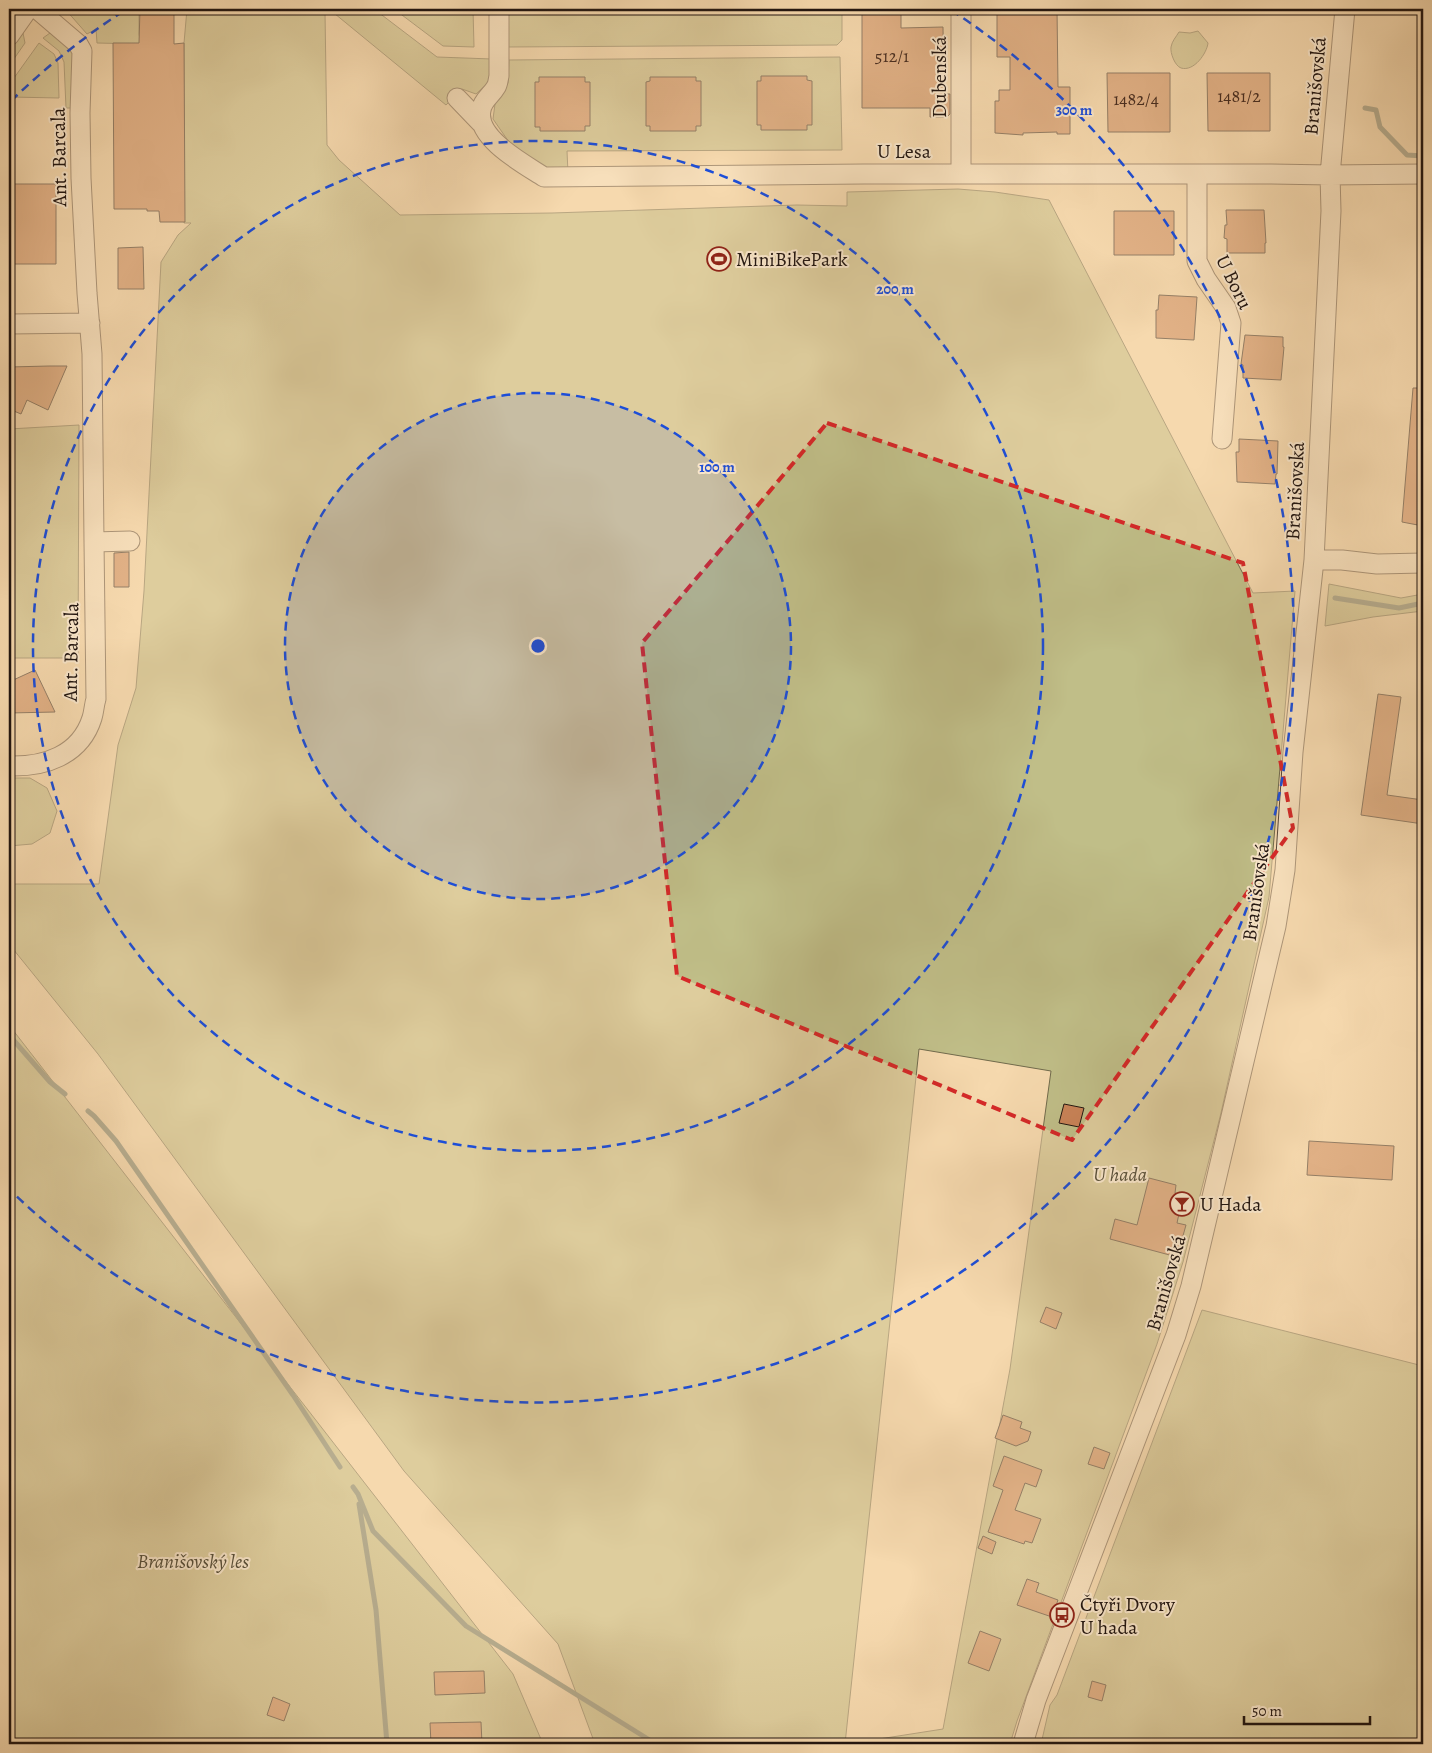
<svg xmlns="http://www.w3.org/2000/svg" width="1432" height="1753" font-family="Alegreya,serif">
<style>
.green{fill:#c0be88;stroke:#706a4c}
.water{fill:#9ebba4;stroke:#6c7969}
.lines{fill:none;stroke-linecap:round;stroke-linejoin:round}
.stream{stroke:#6c7969;stroke-width:5}
.building{fill:#ca8358;stroke:#211510}
.minor-casing{stroke:#564638;stroke-width:21}
.minor{stroke:#f9e6ca;stroke-width:19}
.marked{fill:none;stroke:#d62828;stroke-width:4;stroke-dasharray:10 6;stroke-linejoin:round}
.ring{fill:none;stroke:#1d4ed8;stroke-width:2.5;stroke-dasharray:9 6}
.labels{text-anchor:middle;dominant-baseline:central;stroke-width:4;stroke-linejoin:round;paint-order:stroke}
.number-label{font-size:18px;fill:#4b3022}
.street-label{font-size:20px;fill:#211510;stroke:#f9e6ca}
.poi-label{font-size:20px;fill:#211510;stroke:#f9e6ca;text-anchor:start}
.park-label{font-size:20px;font-style:italic;fill:#59503a;stroke:#f9e6ca}
.centre{fill:#1d4ed8;stroke:#f9e6ca;stroke-width:2.5}
.ring-label{font-size:15px;text-anchor:middle;font-weight:bold;fill:#1d4ed8;stroke:#f9e6ca;stroke-width:4;stroke-linejoin:round;paint-order:stroke}
</style>
<rect width="100%" height="100%" fill="#f6d9ae"/>
<filter id="stains"><feTurbulence type="fractalNoise" baseFrequency=".004" numOctaves="4"/><feColorMatrix values="0 0 0 0 .2 0 0 0 0 .09 0 0 0 0 .02 0 0 0 .5 -.17"/></filter>
<radialGradient id="worn" r=".72"><stop offset=".6" stop-color="#630" stop-opacity="0"/><stop offset="1" stop-color="#630" stop-opacity=".3"/></radialGradient>
<path class="green" d="M 65,9 L 139,9 L 139,34 L 141,44 L 97,43 L 96,29 L 87,34 Z
M 187,9 L 374,9 L 437,57 L 492,59 L 490,81 L 476,94 L 462,89 L 446,105 L 329,9 L 325,12 L 327,145 L 339,160 L 400,215 L 552,213 L 797,205 L 847,206 L 847,192 L 958,189 L 995,192 L 1049,200 L 1253,593 L 1295,591 L 1269,897 L 1221,1113 L 1183,1262 L 1157,1344 L 1017,1721 L 1010,1744 L 847,1744 L 943,1729 L 1010,1369 L 1051,1071 L 919,1049 L 845,1744 L 595,1744 L 558,1644 L 404,1471 L 98,1054 L 9,944 L 9,884 L 99,884 L 118,745 L 136,688 L 144,591 L 161,262 L 178,235 L 191,223 L 184,223 L 184,43 Z
M 394,9 L 473,9 L 474,47 L 443,46 Z
M 506,9 L 842,9 L 842,40 L 837,45 L 507,47 Z
M 1198,31 L 1208,43 C 1207,53 1194,72 1181,68 C 1175,66 1170,53 1171,47 C 1172,41 1176,37 1179,32 L 1190,33 Z
M 23,33 L 25,43 L 9,66 C 9,52 9,41 23,33 Z
M 50,33 L 67,43 L 73,50 L 75,108 L 66,108 L 64,62 L 59,51 L 43,38 Z
M 39,43 L 54,54 L 58,63 L 59,98 L 10,97 L 9,99 L 9,85 Z
M 840,57 L 842,150 L 567,151 L 568,173 L 536,167 L 518,155 L 493,119 L 495,104 L 508,83 L 509,60 Z
M 79,425 L 78,658 L 9,658 L 9,429 Z
M 1329,584 L 1401,598 L 1423,594 L 1423,611 L 1373,617 L 1325,626 Z
M 9,778 L 30,778 L 47,788 L 57,811 L 50,833 L 32,844 L 9,846 Z
M 9,1025 L 513,1674 L 543,1744 L 9,1744 Z
M 1202,1310 L 1423,1366 L 1423,1744 L 1041,1744 L 1050,1705 L 1057,1695 Z"/>
<path class="water" d="M 1421,102 L 1423,102 L 1423,136 L 1418,137 Z"/>
<g class="lines">
<path class="stream" d="M 1365,108 L 1376,110 L 1380,127 L 1407,155 L 1423,156
M 1335,598 L 1399,608 L 1423,603
M 9,1035 L 50,1082 L 65,1094
M 88,1111 L 94,1116 L 116,1141 L 293,1395 L 340,1467
M 353,1487 L 358,1494 L 373,1531 L 466,1626 L 656,1744
M 359,1504 L 376,1610 L 387,1744"/>
</g>
<path class="building" d="M 140,9 L 174,9 L 174,44 L 184,43 L 185,222 L 160,222 L 159,211 L 147,211 L 147,209 L 114,209 L 113,43 L 139,43 Z
M 862,9 L 901,9 L 901,28 L 943,27 L 944,94 L 950,94 L 950,114 L 947,117 L 930,117 L 930,108 L 862,108 Z
M 997,9 L 1057,9 L 1058,87 L 1070,87 L 1070,134 L 1057,134 L 1057,132 L 1023,133 L 1023,135 L 995,133 L 995,101 L 999,101 L 999,90 L 1010,90 L 1010,57 L 997,57 Z
M 1107,73 L 1170,73 L 1170,132 L 1108,132 Z
M 1207,73 L 1270,73 L 1270,131 L 1208,131 Z
M 761,76 L 807,76 L 807,80 L 812,81 L 812,125 L 807,125 L 807,130 L 761,130 L 761,125 L 757,125 L 757,81 L 761,81 Z
M 539,77 L 585,77 L 585,82 L 590,82 L 590,126 L 585,126 L 585,131 L 540,131 L 540,127 L 535,127 L 535,82 L 539,82 Z
M 650,77 L 696,77 L 696,81 L 701,81 L 701,126 L 696,126 L 696,131 L 650,131 L 650,126 L 646,126 L 646,82 L 650,81 Z
M 9,184 L 56,184 L 56,264 L 9,264 Z
M 1226,210 L 1264,210 L 1266,243 L 1265,243 L 1265,253 L 1227,253 L 1227,239 L 1224,238 L 1225,225 L 1227,225 Z
M 1114,211 L 1174,211 L 1174,255 L 1114,255 Z
M 143,247 L 144,289 L 118,289 L 118,248 Z
M 1159,295 L 1197,297 L 1194,340 L 1156,338 L 1156,310 L 1158,310 Z
M 1245,335 L 1283,337 L 1283,347 L 1284,347 L 1281,380 L 1243,378 L 1243,365 L 1241,364 Z
M 49,366 L 67,366 L 48,410 L 27,400 L 21,414 L 9,409 L 9,367 Z
M 1413,388 L 1423,388 L 1423,526 L 1402,522 Z
M 1239,439 L 1278,441 L 1277,474 L 1276,474 L 1275,484 L 1237,482 L 1236,452 L 1239,452 Z
M 129,552 L 129,587 L 114,587 L 114,553 Z
M 35,670 L 55,712 L 9,713 L 9,682 Z
M 1378,694 L 1401,697 L 1387,795 L 1423,800 L 1423,824 L 1361,815 Z
M 1064,1104 L 1084,1108 L 1079,1127 L 1059,1123 Z
M 1309,1141 L 1394,1146 L 1392,1180 L 1307,1175 Z
M 1149,1178 L 1176,1185 L 1175,1193 L 1183,1195 L 1177,1223 L 1186,1225 L 1177,1257 L 1110,1239 L 1115,1219 L 1137,1225 Z
M 1046,1307 L 1062,1313 L 1056,1329 L 1040,1322 Z
M 1003,1415 L 1022,1422 L 1020,1428 L 1031,1432 L 1028,1441 L 1016,1446 L 995,1438 Z
M 1094,1447 L 1110,1453 L 1104,1469 L 1088,1464 Z
M 1004,1456 L 1042,1470 L 1036,1487 L 1025,1483 L 1015,1510 L 1041,1519 L 1032,1543 L 1025,1541 L 1024,1544 L 988,1532 L 1003,1490 L 993,1486 Z
M 983,1536 L 996,1542 L 992,1554 L 978,1548 Z
M 1027,1579 L 1039,1583 L 1036,1592 L 1058,1600 L 1052,1617 L 1017,1605 Z
M 980,1631 L 1001,1639 L 989,1671 L 968,1663 Z
M 484,1671 L 485,1693 L 435,1695 L 434,1672 Z
M 1092,1681 L 1106,1685 L 1102,1701 L 1088,1697 Z
M 273,1697 L 290,1704 L 284,1721 L 267,1715 Z
M 481,1722 L 482,1744 L 431,1744 L 430,1723 Z"/>
<g class="lines">
<g class="minor-casing">
<path id="minor" d="M 37,9 L 78,44 L 82,51 L 80,113 L 81,178 L 87,293 L 92,354 L 94,542 L 130,541
M 499,9 L 499,76 C 498,80 498,84 496,87 C 491,96 483,99 481,110 C 475,138 524,164 544,177 L 864,174 L 1271,174 L 1330,175 L 1423,174
M 9,36 L 28,9
M 457,98 L 481,123
M 961,174 L 961,9
M 1197,174 L 1197,261 L 1206,279 L 1226,308 L 1231,323 L 1222,439
M 9,324 L 90,323
M 1314,560 L 1342,560 L 1377,564 L 1423,563
M 9,766 C 44,767 80,756 92,718 C 94,712 94,705 96,699 L 94,542
M 1023,1744 L 1036,1700 L 1176,1335 L 1191,1286 L 1276,926 L 1285,870 L 1293,752 L 1314,560 L 1331,211 L 1330,175 L 1345,9"/>
</g>
<use href="#minor" class="minor"/>
</g>
<path d="M0 0H1432V1753H0ZM 827,423 L 1243,563 L 1293,828 L 1072,1140 L 677,976 L 642,643 Z" fill="#f6d9ae" fill-opacity=".55" fill-rule="evenodd"/>
<path class="marked" d="M 827,423 L 1243,563 L 1293,828 L 1072,1140 L 677,976 L 642,643 Z"/>
<circle cx="538" cy="646" r="253" fill="#1d4ed8" fill-opacity=".12"/>
<g class="ring">
<circle cx="538" cy="646" r="253"/>
<circle cx="538" cy="646" r="505"/>
<path d="M11 101A758 758 0 0 1 125 10M951 10A758 758 0 1 1 11 1191"/>
</g>
<defs>
<g id="stadium-ring" transform="scale(1.25)"><circle r="9.5" fill="#f9e6ca" stroke="#8f2418" stroke-width="1.5"/><path d="M0-5a6.5 5 0 1 0 0 10a6.5 5 0 1 0 0-10ZM-3.5-1.8h7v3.6h-7Z" fill="#8f2418"/></g>
<g id="bar-ring" transform="scale(1.25)"><circle r="9.5" fill="#f9e6ca" stroke="#8f2418" stroke-width="1.5"/><path d="M-6-5H6L.8 .8V4.5H3.5V6h-7V4.5H-.8V.8Z" fill="#8f2418"/></g>
<g id="bus-ring" transform="scale(1.25)"><circle r="9.5" fill="#f9e6ca" stroke="#8f2418" stroke-width="1.5"/><path d="M-5-6H5V4H4V6H2V4H-2V6H-4V4H-5ZM-3.5-4V0h7V-4ZM-3.5 1.2v1.5H-2V1.2ZM2 1.2v1.5H3.5V1.2Z" fill="#8f2418"/></g>
</defs>
<g fill-rule="evenodd">
<use href="#stadium-ring" x="719" y="259"/>
<use href="#bar-ring" x="1182" y="1204"/>
<use href="#bus-ring" x="1062" y="1615"/>
</g>
<g class="labels">
<g class="number-label">
<text x="892" y="56">512/1</text>
<text x="1239" y="96">1481/2</text>
<text x="1136" y="99">1482/4</text>
</g>
<g class="street-label">
<text transform="translate(939 77) rotate(-90)">Dubenská</text>
<text transform="translate(1315 86) rotate(-85)">Branišovská</text>
<text x="904" y="151">U Lesa</text>
<text transform="translate(59 157) rotate(-91)">Ant. Barcala</text>
<text transform="translate(1234 282) rotate(64)">U Boru</text>
<text transform="translate(1295 491) rotate(-87)">Branišovská</text>
<text transform="translate(71 652) rotate(-89)">Ant. Barcala</text>
<text transform="translate(1256 892) rotate(-82)">Branišovská</text>
<text transform="translate(1166 1283) rotate(-74)">Branišovská</text>
</g>
<g class="poi-label">
<text x="736" y="259">MiniBikePark</text>
<text x="1200" y="1204">U Hada</text>
<text x="1080" y="1604">Čtyři Dvory<tspan x="1080" dy="23">U hada</tspan></text>
</g>
<g class="park-label">
<text x="1120" y="1174">U hada</text>
<text x="193" y="1561">Branišovský les</text>
</g>
</g>
<circle cx="538" cy="646" r="8" class="centre"/>
<g class="ring-label">
<text x="1074" y="115">300 m</text>
<text x="895" y="294">200 m</text>
<text x="717" y="472">100 m</text>
</g>
<rect width="1432" height="1753" fill="none" stroke="#f6d9ae" stroke-width="30"/>
<rect x="10" y="10" width="1412" height="1733" fill="none" stroke="#211510" stroke-width="2.5"/>
<rect x="15" y="15" width="1402" height="1723" fill="none" stroke="#211510"/>
<path d="M1244 1716v8h126v-8" fill="none" stroke="#211510" stroke-width="2.5"/>
<text x="1252" y="1716" font-size="15" fill="#211510" stroke="#f9e6ca" stroke-width="4" paint-order="stroke">50 m</text>
<rect width="100%" height="100%" filter="url(#stains)"/>
<rect width="100%" height="100%" fill="url(#worn)"/>
</svg>
